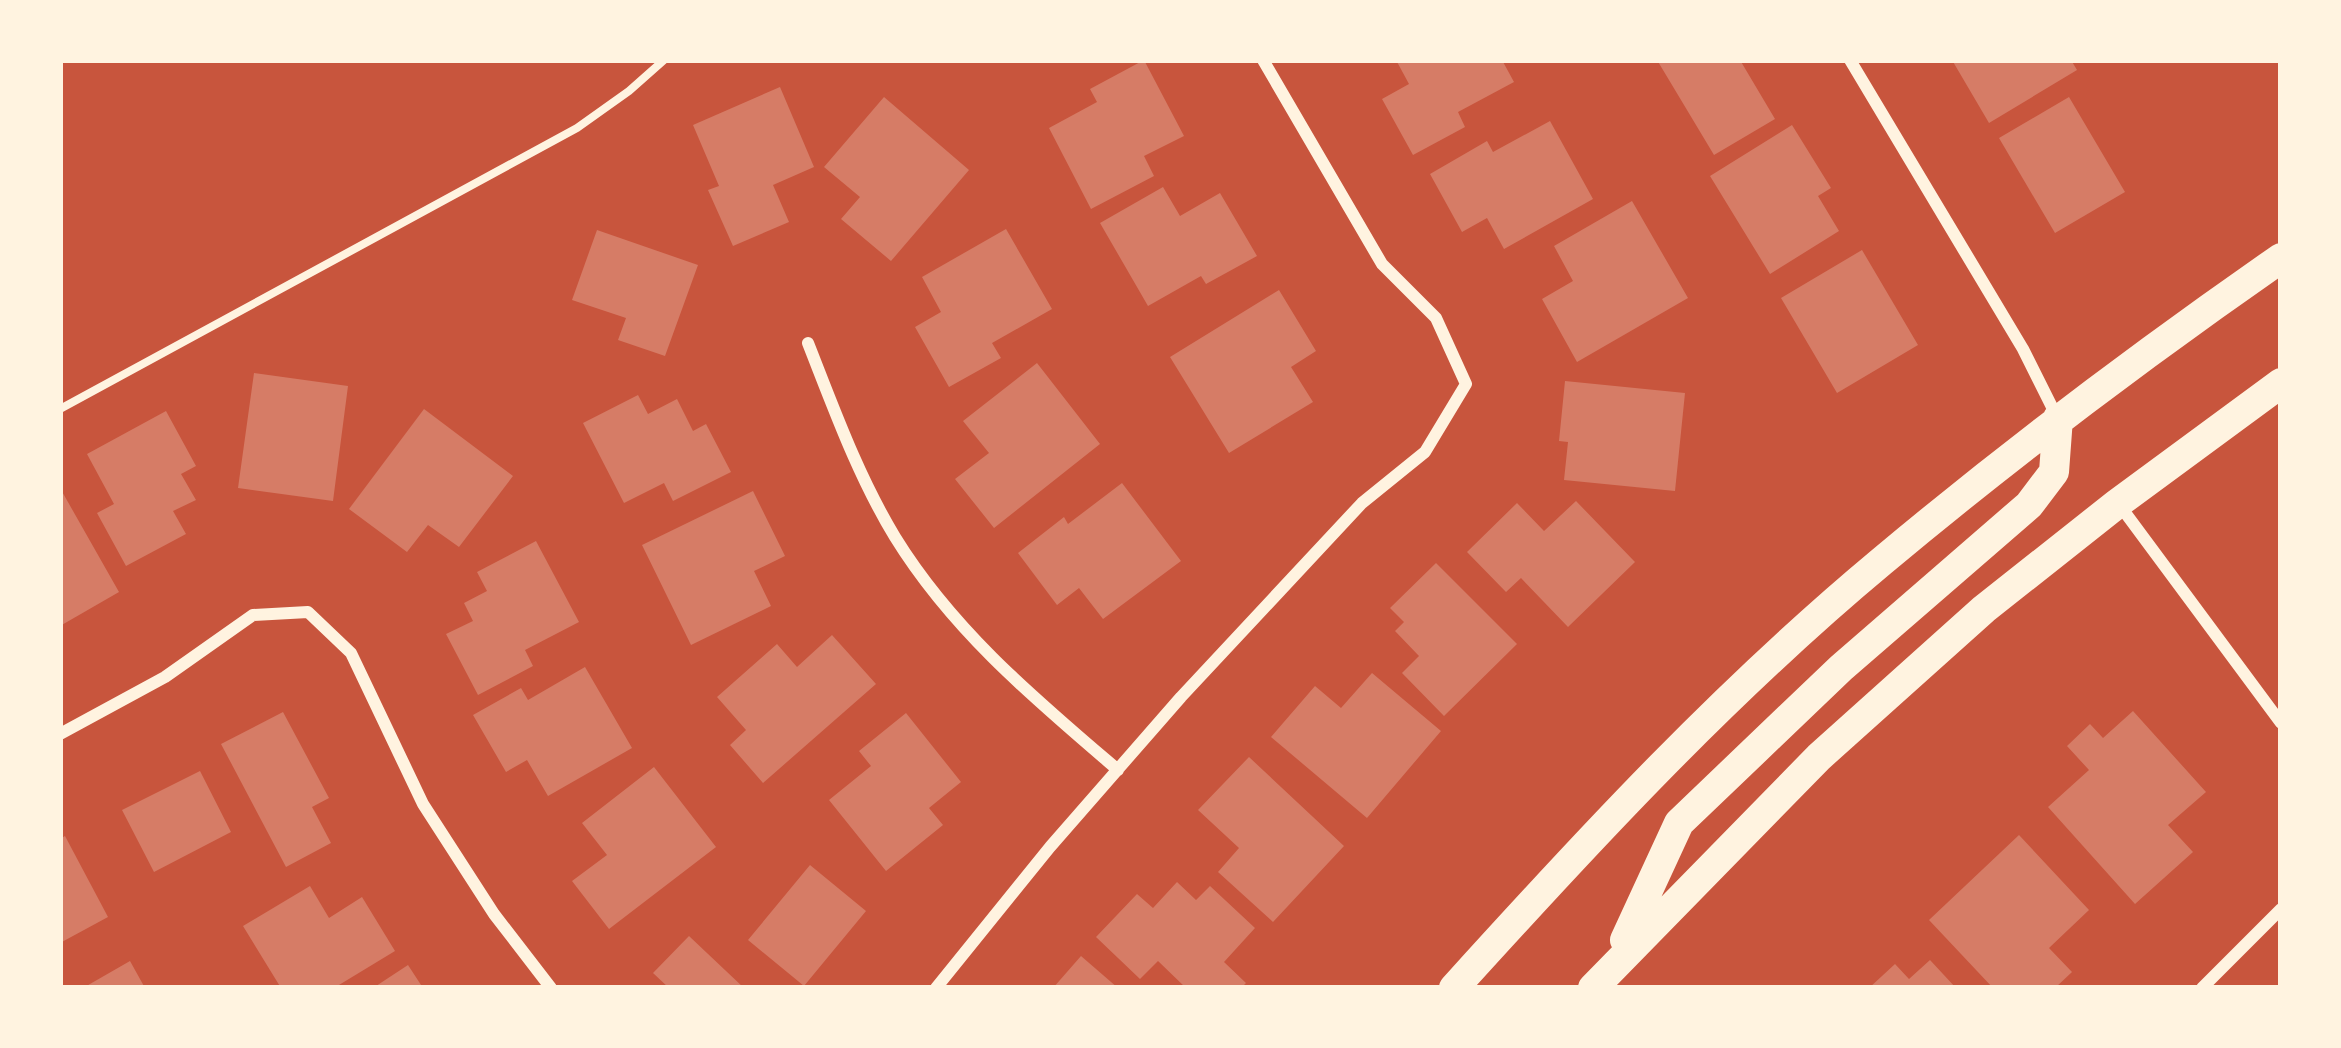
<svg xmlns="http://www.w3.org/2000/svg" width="2341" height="1048" font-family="'Nunito Sans',sans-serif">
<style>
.building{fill:#d67c66}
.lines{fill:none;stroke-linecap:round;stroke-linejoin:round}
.path{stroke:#fff3e0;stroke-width:8}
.minor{stroke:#fff3e0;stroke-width:12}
.primary{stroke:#fff3e0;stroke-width:30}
</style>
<rect width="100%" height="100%" fill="#c8553d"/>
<path class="building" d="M 1144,60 L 1184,136 L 1144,156 L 1154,176 L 1091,209 L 1049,128 L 1097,102 L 1090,89 Z
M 1396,60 L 1502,60 L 1514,82 L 1458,112 L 1465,127 L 1413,155 L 1382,99 L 1409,84 Z
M 1657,60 L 1740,60 L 1775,119 L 1714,155 Z
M 1952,60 L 2071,60 L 2077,70 L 1989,123 Z
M 780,87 L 814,167 L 773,185 L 789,222 L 733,246 L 708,190 L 719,186 L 693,125 Z
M 884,97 L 969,170 L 891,261 L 841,219 L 860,197 L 824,167 Z
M 2069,97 L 2125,192 L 2055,233 L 1999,138 Z
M 1550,121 L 1593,199 L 1504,249 L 1487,218 L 1462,232 L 1430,174 L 1487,141 L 1493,152 Z
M 1792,125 L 1831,188 L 1818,196 L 1839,231 L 1770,274 L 1710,176 Z
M 1163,187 L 1180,216 L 1220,193 L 1257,256 L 1206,284 L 1201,276 L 1148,306 L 1100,223 Z
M 1632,201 L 1688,298 L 1577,362 L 1542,299 L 1573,281 L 1554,246 Z
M 1006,229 L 1052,309 L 992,343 L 1001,358 L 949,387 L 915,327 L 941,312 L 922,277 Z
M 597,230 L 698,265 L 665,356 L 618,340 L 626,318 L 572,300 Z
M 1862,250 L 1918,345 L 1837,393 L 1781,298 Z
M 1279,290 L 1316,351 L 1291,367 L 1313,402 L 1229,453 L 1170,357 Z
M 1037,363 L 1100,444 L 994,528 L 955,479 L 989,453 L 963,421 Z
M 254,373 L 348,386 L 333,501 L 238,488 Z
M 1565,381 L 1685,393 L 1675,491 L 1564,480 L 1568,442 L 1559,441 Z
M 638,395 L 648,414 L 677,399 L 693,431 L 706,424 L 731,472 L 673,501 L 664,483 L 624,503 L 583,423 Z
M 424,409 L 513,476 L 459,547 L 428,525 L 407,552 L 349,509 Z
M 166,411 L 196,466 L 181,474 L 196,500 L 173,511 L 186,534 L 126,566 L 97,513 L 114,504 L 87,454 Z
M 1122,483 L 1181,561 L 1103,619 L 1079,588 L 1057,605 L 1018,553 L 1064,517 L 1068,524 Z
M 60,488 L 119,592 L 60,626 Z
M 753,491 L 785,556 L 754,571 L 771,606 L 691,645 L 642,545 Z
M 1576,501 L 1635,562 L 1568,627 L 1521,578 L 1506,592 L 1467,552 L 1517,503 L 1544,531 Z
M 536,541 L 579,622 L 525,650 L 533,666 L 478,695 L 446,634 L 473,621 L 464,603 L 487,591 L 477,572 Z
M 1436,563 L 1517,644 L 1444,716 L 1402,673 L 1419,656 L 1395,631 L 1404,622 L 1390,608 Z
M 832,635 L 876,684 L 763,783 L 730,745 L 746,730 L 717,697 L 777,644 L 797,667 Z
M 585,667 L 632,748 L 548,796 L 527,760 L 506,772 L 473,715 L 521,688 L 528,700 Z
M 1372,673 L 1441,731 L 1367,818 L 1271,737 L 1315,686 L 1341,708 Z
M 2133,711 L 2206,792 L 2168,825 L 2193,852 L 2135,904 L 2048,807 L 2089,770 L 2067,746 L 2090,724 L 2103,738 Z
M 283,712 L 329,798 L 312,807 L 331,843 L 286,867 L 221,744 Z
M 906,713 L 961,782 L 929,808 L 943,825 L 886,871 L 829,800 L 871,766 L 859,751 Z
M 1249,757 L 1344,846 L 1273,922 L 1218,872 L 1239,848 L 1198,810 Z
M 654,767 L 716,847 L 609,929 L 572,881 L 607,855 L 582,823 Z
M 200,771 L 231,832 L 154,872 L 122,810 Z
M 2019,835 L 2089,910 L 2049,948 L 2072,972 L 2055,988 L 1993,988 L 1929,920 Z
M 65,836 L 108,917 L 60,943 L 60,839 Z
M 810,865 L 866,911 L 804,986 L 748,940 Z
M 1177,882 L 1196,900 L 1210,886 L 1255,928 L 1224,962 L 1246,983 L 1241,988 L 1186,988 L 1158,961 L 1140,979 L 1096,937 L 1137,894 L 1153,908 Z
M 310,886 L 329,918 L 362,897 L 395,951 L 334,988 L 281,988 L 243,926 Z
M 689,936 L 744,988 L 669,988 L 653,973 Z
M 1081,956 L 1118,988 L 1053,988 Z
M 1930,960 L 1956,988 L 1869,988 L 1895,964 L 1909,979 Z
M 130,961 L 145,988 L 83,988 Z
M 408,965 L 423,988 L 373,988 Z"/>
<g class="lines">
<path class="path" d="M 60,409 L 577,128 L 629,91 L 664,60"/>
<path class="minor" d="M 1850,60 L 2023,349 L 2057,417
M 808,343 C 834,409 858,476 895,537 C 953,631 1035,699 1118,770
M 2118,503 L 2281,723
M 60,734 L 165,677 L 253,615 L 308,612 L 351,653 L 423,804 L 494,914 L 551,988
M 936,988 L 1050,847 L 1181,697 L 1362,503 L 1425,452 L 1466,384 L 1436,318 L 1382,264 L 1263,60
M 2202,988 L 2281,909"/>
<path class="primary" d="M 1625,940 L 1679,823 L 1841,668 L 2029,505 L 2054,472 L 2058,418
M 1454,988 C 1589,839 1726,691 1881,562 C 2010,454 2143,354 2281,258
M 1593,988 L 1819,757 L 1984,609 L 2118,503 L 2281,383"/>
</g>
<rect width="2341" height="1048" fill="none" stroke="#fff3e0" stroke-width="126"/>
</svg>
